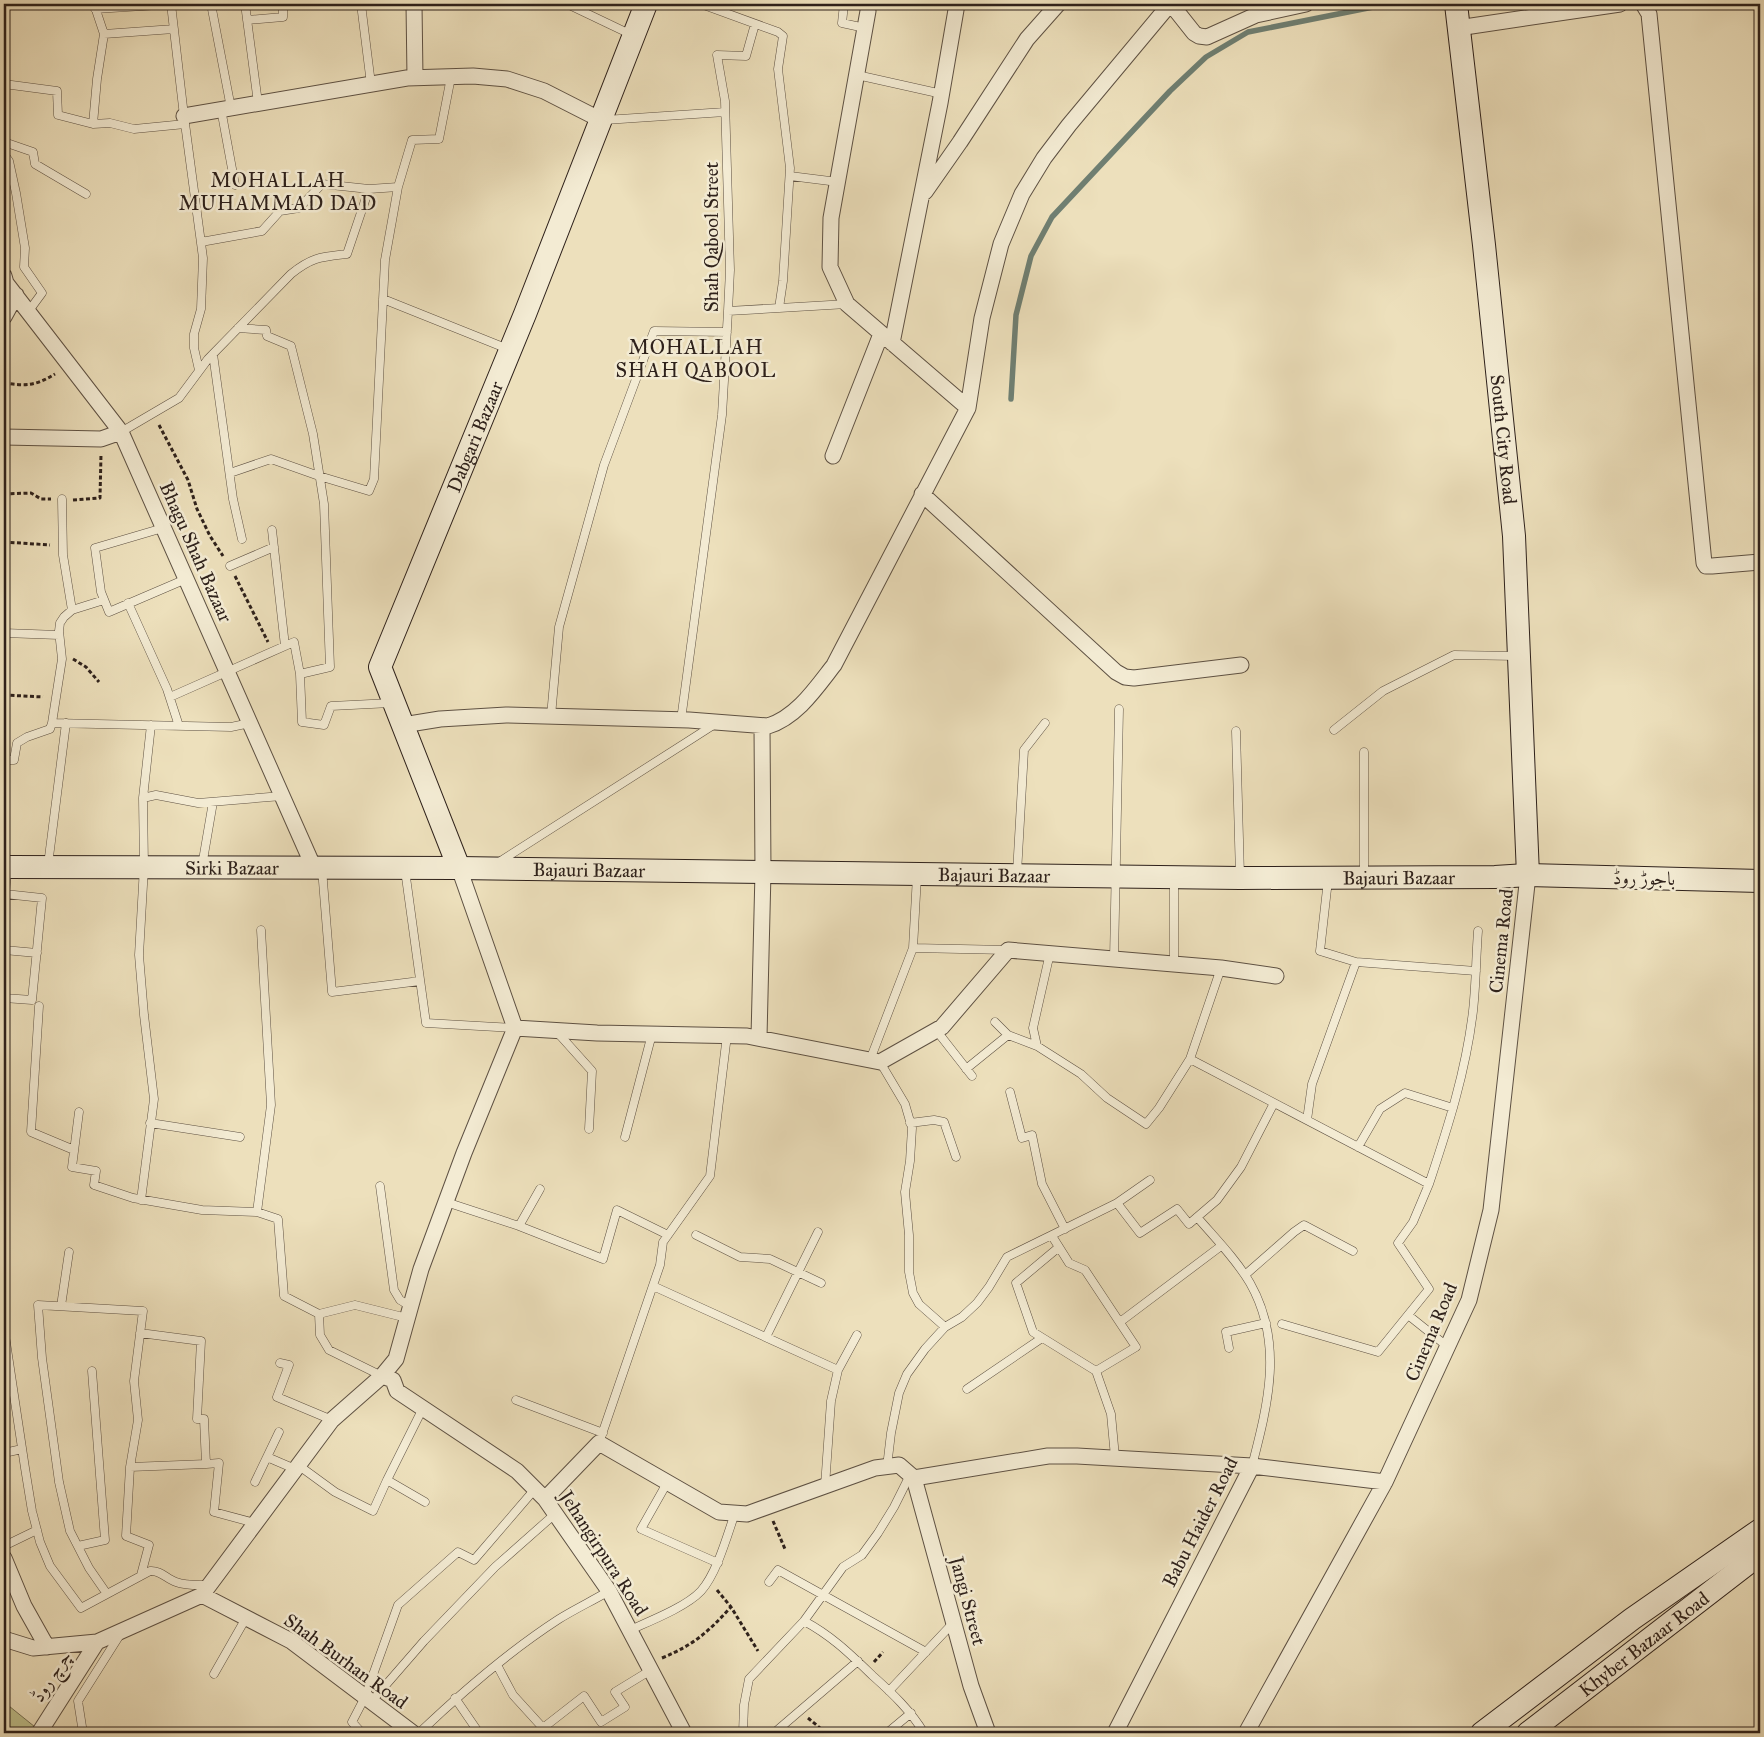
<svg xmlns="http://www.w3.org/2000/svg" width="1764" height="1737" font-family="'IM FELL Great Primer',Amiri,serif">
<style>
.green{fill:#bfc08c;stroke:#767054}
.lines{fill:none;stroke-linecap:round;stroke-linejoin:round}
.stream{stroke:#6f7f72;stroke-width:5.5}
.lane-casing{stroke:#5e5143;stroke-width:9}
.street-casing{stroke:#5e5143;stroke-width:17}
.secondary-casing{stroke:#2e211b;stroke-width:24}
.path{stroke:#2e211b;stroke-width:3;stroke-dasharray:4 2.5;stroke-linecap:butt}
.lane{stroke:#f3ebd3;stroke-width:8}
.street{stroke:#f3ebd3;stroke-width:15}
.secondary{stroke:#f3ebd3;stroke-width:22}
.labels{text-anchor:middle;dominant-baseline:central;stroke-width:5;stroke-linejoin:round;paint-order:stroke}
.street-label{font-size:19px;fill:#2e211b;stroke:#f3ebd3}
.neighbourhood-label{font-size:20px;letter-spacing:1px;fill:#2e211b;stroke:#f3ebd3}
</style>
<rect width="100%" height="100%" fill="#ede0bc"/>
<filter id="stains"><feTurbulence type="fractalNoise" baseFrequency=".004" numOctaves="4"/><feColorMatrix values="0 0 0 0 .2 0 0 0 0 .09 0 0 0 0 .02 0 0 0 .5 -.17"/></filter>
<radialGradient id="worn" r=".72"><stop offset=".6" stop-color="#630" stop-opacity="0"/><stop offset="1" stop-color="#630" stop-opacity=".3"/></radialGradient>
<path class="green" d="M 4,1702 L 40,1731 L 39,1733 L 4,1733 Z"/>
<g class="lines">
<path class="stream" d="M 1011,399 L 1016,315 L 1031,256 L 1052,217 L 1170,91 L 1206,57 L 1248,32 L 1388,4"/>
<g class="lane-casing">
<path id="lane" d="M 94,4 L 104,34 L 174,29
M 171,4 L 184,116 L 203,258 L 201,309 L 194,334 L 194,348 L 199,370
M 211,4 L 231,108
M 245,4 L 258,103
M 361,4 L 371,84
M 567,4 L 632,35
M 701,4 L 778,32 L 783,36 L 778,69 L 790,168 L 783,281 L 779,308
M 844,4 L 842,23 L 865,28
M 95,9 L 175,4
M 247,20 L 283,17 L 283,4
M 857,75 L 942,94
M 4,84 L 57,91 L 58,115 L 93,124 L 110,123 L 134,129 L 185,124
M 221,109 L 235,185
M 605,120 L 725,112
M 93,124 L 97,79 L 104,34
M 4,142 L 33,152 L 35,164 L 86,194
M 4,154 L 9,161 L 16,193 L 25,248 L 24,267 L 42,293 L 28,312
M 790,176 L 838,182
M 201,242 L 262,231 L 280,211 L 299,208 L 322,184 L 369,189
M 383,299 L 508,349
M 728,311 L 847,304
M 238,328 L 266,330 L 267,336 L 291,346 L 313,434 L 324,504 L 330,667 L 300,674
M 213,354 L 233,499 L 242,539
M 121,432 L 179,398 L 208,359 L 291,274 C 312,257 321,257 347,254 L 369,189 L 398,187 L 412,140 L 439,139 L 451,77
M 230,473 L 271,459 L 319,476 L 369,491 L 374,479 L 385,260 L 398,187
M 163,528 L 95,548 L 101,592 L 109,612 L 186,579
M 272,530 L 285,646
M 230,566 L 274,547
M 128,603 L 167,689 L 179,726
M 72,610 L 104,600
M 4,633 L 59,635
M 170,697 L 294,642 L 300,674 L 302,722 L 324,725 L 331,706 L 391,703
M 551,716 L 559,627 L 604,465 L 654,331 L 727,332
M 681,720 L 722,415 L 728,311 L 730,270 L 725,101 L 717,55 L 746,56 L 755,24
M 52,723 L 231,727 L 250,723
M 1334,730 L 1383,691 L 1454,655 L 1517,656
M 1236,731 L 1240,876
M 4,760 L 14,760 L 17,743 L 27,737 L 50,729 L 52,723 L 62,659 L 59,631 L 60,623 L 64,617 L 72,610 L 63,555 L 62,499
M 143,798 L 156,795 L 198,803 L 282,796
M 499,862 L 715,724
M 48,865 L 66,723
M 202,866 L 213,802
M 322,869 L 332,992 L 420,981
M 405,870 L 426,1023 L 515,1028
M 1017,873 L 1024,750 L 1045,723
M 1364,875 L 1364,752
M 1328,880 L 1320,951 L 1356,962 L 1476,971
M 4,910 L 7,869
M 261,930 L 271,1105 L 257,1212 L 278,1219 L 284,1296 L 319,1314 L 320,1335 L 329,1350 L 382,1376
M 913,948 L 1008,950
M 4,950 L 37,953
M 1114,959 L 1119,709
M 1174,964 L 1174,879
M 4,998 L 32,1000 L 42,898 L 5,894
M 39,1006 L 31,1132 L 74,1150
M 995,1022 L 1008,1035 L 1037,1046 L 1081,1074 L 1107,1098 L 1146,1124 L 1159,1108 L 1190,1059 L 1221,968
M 936,1030 L 972,1076
M 557,1032 L 592,1071 L 589,1129
M 1037,1046 L 1033,1028 L 1050,953
M 1190,1059 L 1429,1184 L 1413,1222 L 1398,1243 L 1429,1289 L 1378,1352 L 1282,1324
M 870,1060 L 913,948 L 917,876
M 880,1062 L 905,1104 L 912,1128 L 910,1161 L 905,1192 L 909,1235 L 909,1272 L 913,1293 L 919,1304 L 945,1327
M 966,1069 L 1008,1035
M 1010,1092 L 1022,1138 L 1032,1135 L 1042,1184 L 1065,1229
M 79,1112 L 72,1167 L 96,1171 L 94,1185 L 133,1198 L 202,1210 L 257,1212
M 1307,1120 L 1312,1084 L 1356,962
M 150,1123 L 240,1137
M 910,1123 L 934,1120 L 944,1122 L 956,1157
M 625,1137 L 652,1034
M 1358,1147 L 1380,1109 L 1405,1093 L 1453,1108
M 1429,1184 C 1448,1127 1466,1071 1473,1011 C 1476,984 1476,957 1478,931
M 380,1186 L 394,1290 L 400,1300 L 410,1306
M 141,1200 L 154,1099 L 144,1015 L 139,955 L 144,867 L 143,798 L 151,725
M 446,1202 L 519,1226 L 603,1259 L 617,1210 L 668,1235
M 1117,1203 L 1150,1180
M 1197,1217 C 1215,1238 1236,1259 1250,1283 C 1284,1343 1268,1404 1252,1466
M 519,1226 L 540,1189
M 696,1235 L 740,1257 L 770,1259 L 821,1283
M 1052,1236 L 1069,1263 L 1085,1270 L 1136,1347 L 1096,1371 L 1111,1414 L 1115,1457
M 1059,1247 L 1016,1283 L 1033,1332 L 1096,1371
M 1245,1275 L 1294,1232 L 1304,1225 L 1353,1251
M 653,1286 L 838,1370
M 61,1306 L 69,1252
M 319,1314 L 355,1305 L 407,1318
M 1408,1315 L 1448,1347
M 1120,1322 L 1221,1246
M 4,1329 L 25,1468 L 32,1511 L 40,1542 L 50,1566 L 81,1608 L 150,1571 C 160,1570 167,1579 176,1582 C 186,1586 198,1585 209,1585
M 140,1333 L 201,1341 L 197,1419 L 204,1419 L 206,1464 L 219,1463 L 214,1512 L 255,1523
M 766,1337 L 818,1232
M 1229,1348 L 1226,1332 L 1266,1323
M 280,1363 L 289,1365 L 277,1397 L 332,1420
M 967,1389 L 1042,1338
M 516,1400 L 603,1433
M 423,1408 L 387,1480 L 425,1502
M 599,1443 L 660,1265 L 663,1242 L 710,1176 L 727,1035
M 4,1453 L 22,1449
M 267,1457 L 295,1469
M 298,1465 L 335,1492 L 373,1511 L 387,1480
M 130,1467 L 206,1464
M 887,1467 L 891,1433 L 899,1393 L 907,1374 L 925,1349 L 945,1327 L 962,1317 L 977,1303 L 989,1287 L 1007,1257 L 1117,1203 L 1140,1233 L 1177,1209 L 1189,1224 L 1217,1200 L 1241,1167 L 1274,1103
M 255,1482 L 279,1432
M 667,1483 L 641,1529 L 718,1563
M 825,1486 L 831,1401 L 838,1370 L 857,1335
M 4,1546 L 37,1530
M 78,1546 L 105,1540 L 92,1371
M 769,1582 L 778,1570 L 926,1652
M 107,1594 L 89,1568 L 70,1531 L 59,1482 L 42,1358 L 38,1305 L 143,1311 L 134,1381 L 138,1420 L 130,1467 L 126,1536 L 149,1545 L 141,1575
M 804,1621 C 832,1636 850,1654 873,1676 C 892,1693 911,1711 924,1733
M 630,1630 C 650,1621 686,1607 701,1591 C 717,1573 727,1536 735,1513
M 497,1665 L 513,1695 L 543,1728
M 214,1674 L 246,1618
M 889,1691 L 954,1622
M 455,1698 L 479,1733
M 371,1702 L 424,1641 L 495,1567 L 556,1513
M 83,1733 L 78,1701 L 121,1633
M 360,1733 L 361,1732 L 352,1722 L 365,1697 L 398,1605 L 458,1552 L 474,1560 L 535,1489
M 419,1733 C 462,1692 508,1652 559,1619 C 575,1609 592,1601 609,1591
M 541,1733 L 543,1728 L 584,1696 L 601,1722 L 625,1707 L 615,1692 L 651,1670
M 743,1733 L 744,1705 L 749,1679 L 804,1621 L 843,1567 L 862,1555 L 878,1533 L 894,1507 L 910,1475
M 774,1733 L 858,1661
M 887,1733 L 911,1713"/>
</g>
<g class="street-casing">
<path id="street" d="M 414,4 L 415,78
M 1171,4 L 1194,33 L 1199,36 L 1207,37 L 1256,15 L 1306,4
M 1643,4 L 1649,14 L 1704,563 L 1706,566 L 1712,566 L 1760,562
M 868,11 L 831,218 L 830,267 L 847,304 L 968,408
M 1458,28 L 1620,4
M 184,116 L 407,78 L 473,76 L 507,79 L 544,91 L 601,120
M 925,192 L 960,142 L 1027,39 L 1058,4
M 4,276 L 6,283 L 121,432 L 314,868
M 4,317 L 16,295
M 892,343 L 940,103 L 957,4
M 4,437 L 101,439 L 121,432
M 833,456 L 881,334
M 922,494 L 1116,672 L 1125,677 L 1134,678 L 1241,665
M 403,725 L 440,719 L 506,715 L 689,720 L 768,726 C 797,717 816,688 834,665 L 968,408 L 982,318 L 1001,244 L 1022,194 L 1044,158 L 1069,125 L 1170,4
M 515,1028 L 597,1033 L 747,1036 L 880,1062 L 942,1027 L 1008,950 L 1221,968 L 1276,976
M 759,1037 L 763,872 L 762,726
M 382,1376 L 393,1380 L 397,1391 L 517,1471 L 545,1499 L 609,1591 L 684,1733
M 914,1478 L 1048,1456 L 1077,1456 L 1252,1466 L 1385,1482
M 914,1478 L 971,1686 L 988,1733
M 545,1499 L 599,1443 L 719,1512 L 747,1514 L 875,1468 L 899,1465 L 914,1478
M 4,1558 L 24,1606 L 47,1647
M 202,1595 L 291,1641 L 413,1733
M 4,1639 L 33,1648 L 97,1642 L 202,1595 L 332,1420 L 382,1376 L 396,1359 L 421,1269 L 464,1153 L 515,1028 L 459,868
M 39,1733 L 97,1642
M 1115,1733 L 1252,1466
M 1246,1733 L 1385,1482 L 1469,1300 L 1491,1210 L 1528,875"/>
</g>
<g class="secondary-casing">
<g id="secondary">
<path id="s1" d="M 1456,4 L 1484,245 L 1514,536 L 1528,875"/>
<path id="s2" d="M 4,867 L 459,868 L 1240,878 L 1495,877 L 1528,875 L 1760,881"/>
<path id="s3" d="M 459,868 L 380,667 L 525,314 L 646,4"/>
<path d="M 1482,1733 L 1632,1619 L 1760,1530"/>
<path id="s4" d="M 1528,1733 L 1760,1554"/>
</g>
</g>
<path class="path" d="M 4,383 C 27,386 35,386 55,374
M 159,425 L 188,480 L 197,509 L 210,536 L 223,556
M 4,494 L 31,493 L 41,499 L 51,499
M 73,500 L 100,498 L 101,454
M 4,542 L 50,545
M 235,576 L 268,642
M 73,659 L 86,667 L 99,682
M 4,695 L 43,697
M 773,1521 L 785,1549
M 717,1590 L 731,1607 L 758,1651
M 662,1658 C 695,1644 707,1633 731,1607
M 874,1662 L 883,1652
M 808,1718 L 826,1733"/>
<use href="#lane" class="lane"/>
<use href="#street" class="street"/>
<use href="#secondary" class="secondary"/>
</g>
<g class="labels">
<g class="street-label">
<text transform="translate(711 237) rotate(-90)">Shah Qabool Street</text>
<text stroke="none"><textPath href="#s3" startOffset="465">Dabgari Bazaar</textPath></text>
<text stroke="none"><textPath href="#s1" startOffset="438">South City Road</textPath></text>
<text transform="translate(196 552) rotate(66)">Bhagu Shah Bazaar</text>
<text stroke="none"><textPath href="#s2" startOffset="228">Sirki Bazaar</textPath></text>
<text stroke="none"><textPath href="#s2" startOffset="585">Bajauri Bazaar</textPath></text>
<text stroke="none"><textPath href="#s2" startOffset="990">Bajauri Bazaar</textPath></text>
<text stroke="none"><textPath href="#s2" startOffset="1395">Bajauri Bazaar</textPath></text>
<text transform="translate(1644 878) rotate(1)">باجوڑ روڈ</text>
<text transform="translate(1501 941) rotate(-84)">Cinema Road</text>
<text transform="translate(1431 1332) rotate(-67)">Cinema Road</text>
<text transform="translate(1200 1522) rotate(-63)">Babu Haider Road</text>
<text transform="translate(604 1553) rotate(57)">Jehangirpura Road</text>
<text transform="translate(968 1601) rotate(75)">Jangi Street</text>
<text stroke="none"><textPath href="#s4" startOffset="146">Khyber Bazaar Road</textPath></text>
<text transform="translate(346 1661) rotate(36)">Shah Burhan Road</text>
<text transform="translate(51 1676) rotate(-57)">چرچ روڈ</text>
</g>
<g class="neighbourhood-label">
<text x="278" y="180">MOHALLAH<tspan x="278" dy="23">MUHAMMAD DAD</tspan></text>
<text x="696" y="347">MOHALLAH<tspan x="696" dy="23">SHAH QABOOL</tspan></text>
</g>
</g>
<rect width="1764" height="1737" fill="none" stroke="#ede0bc" stroke-width="20"/>
<rect x="5" y="5" width="1754" height="1727" fill="none" stroke="#2e211b" stroke-width="2.5"/>
<rect x="10" y="10" width="1744" height="1717" fill="none" stroke="#2e211b"/>
<rect width="100%" height="100%" filter="url(#stains)"/>
<rect width="100%" height="100%" fill="url(#worn)"/>
</svg>
